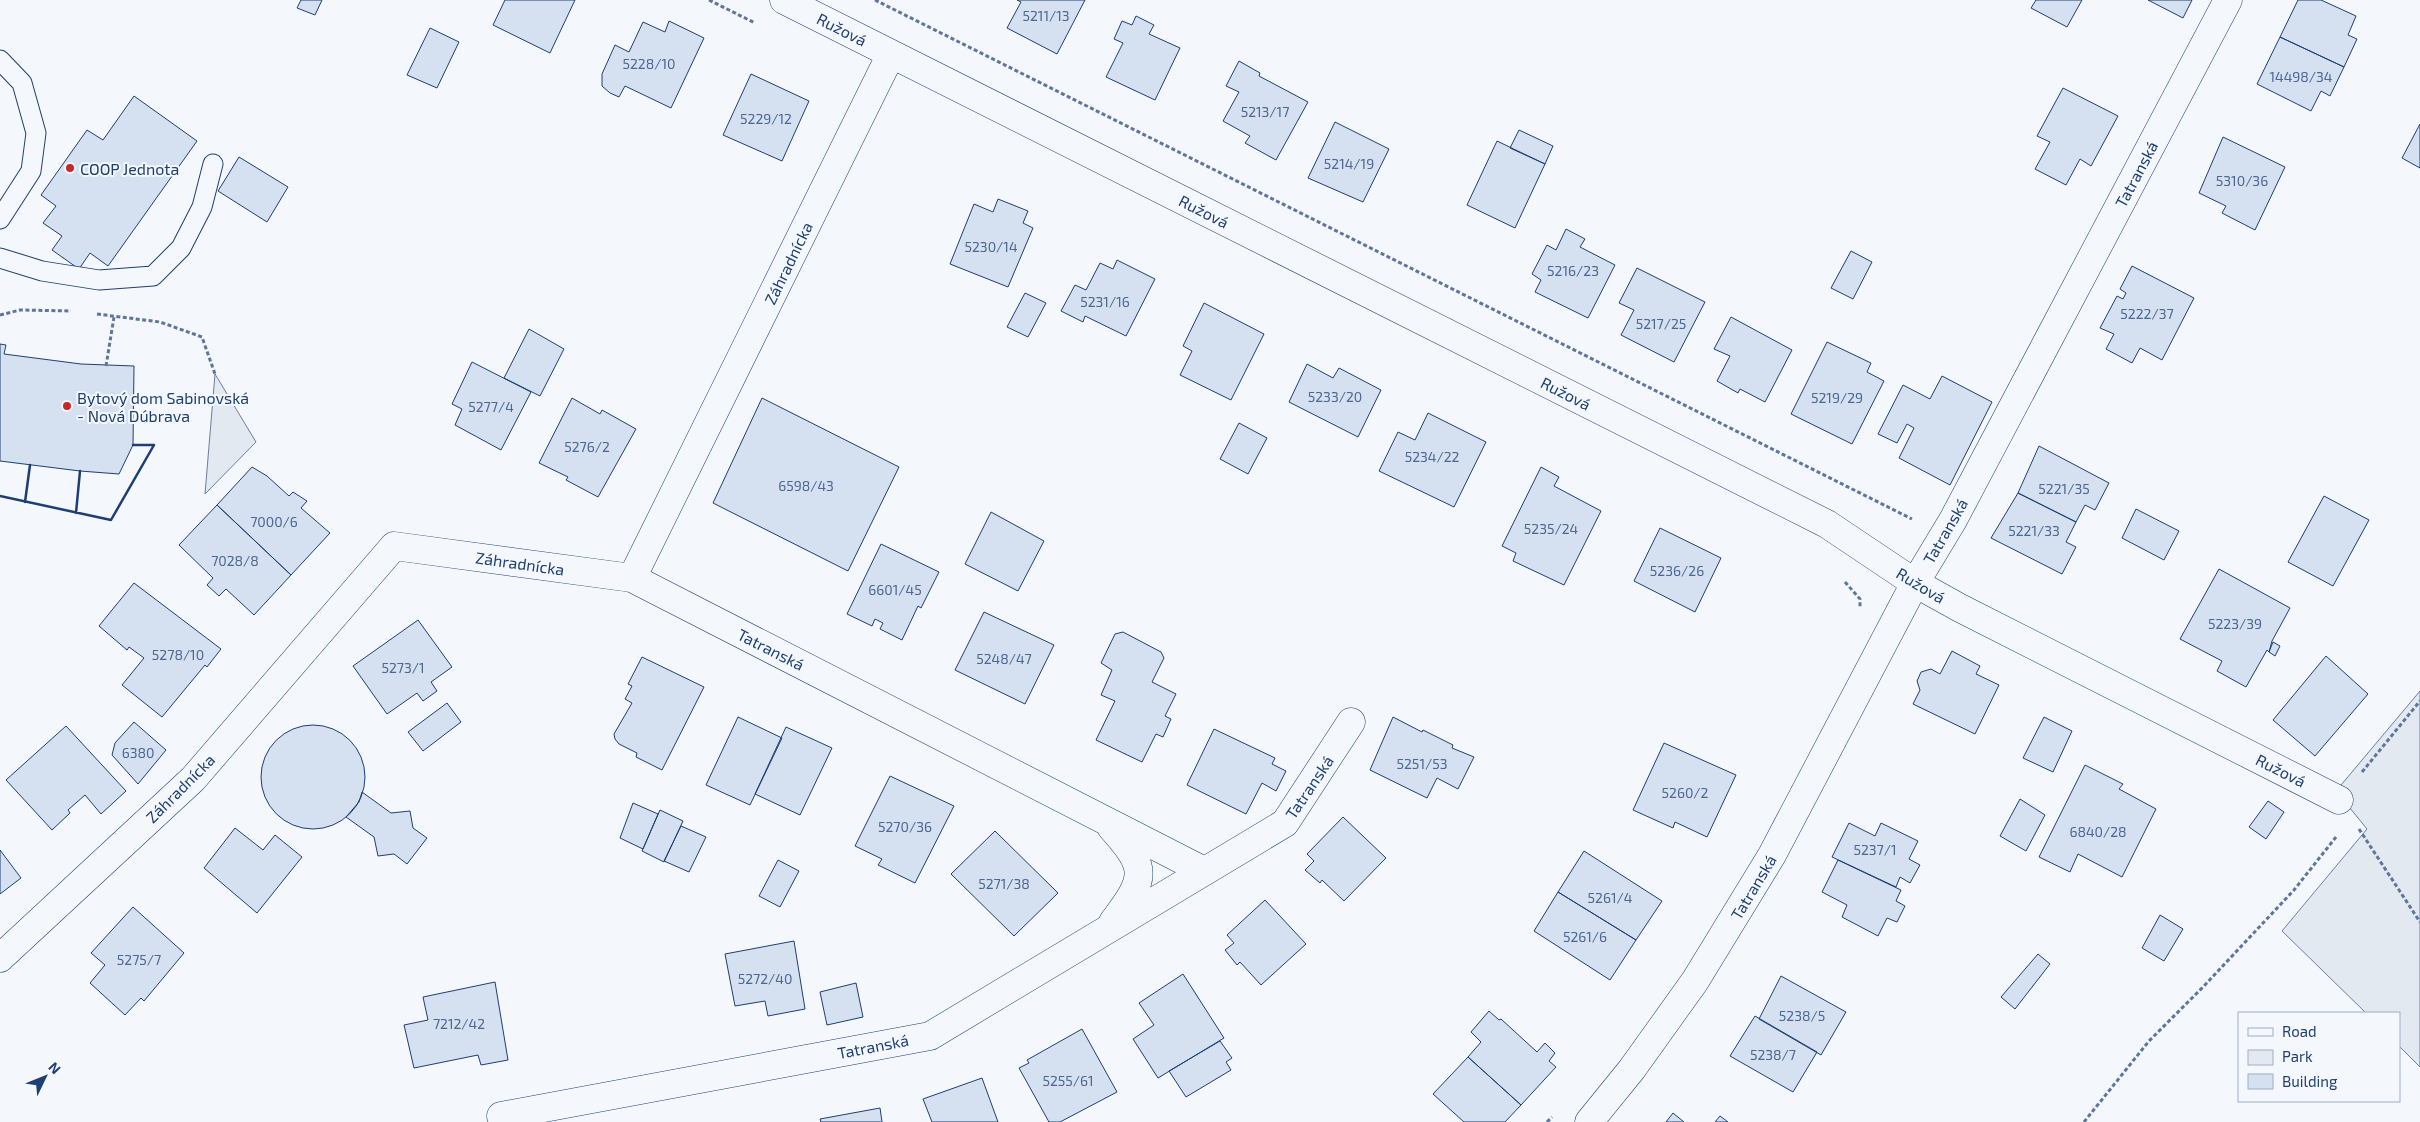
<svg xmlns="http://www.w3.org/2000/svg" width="2420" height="1122" font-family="'Exo 2',sans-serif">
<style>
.green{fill:#e3e9f0;stroke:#687fa3}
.building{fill:#d5e0f0;stroke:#1d3f73}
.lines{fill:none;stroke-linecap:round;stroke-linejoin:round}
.lane-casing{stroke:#1d3f73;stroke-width:21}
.street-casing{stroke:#1d3f73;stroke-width:29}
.path{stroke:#5e769c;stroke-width:3;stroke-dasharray:4 2.5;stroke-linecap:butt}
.lane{stroke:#f4f7fb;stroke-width:19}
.street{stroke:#f4f7fb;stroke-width:28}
.wall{stroke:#1d3f73;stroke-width:2.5}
.poi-dot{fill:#c62828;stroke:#f4f7fb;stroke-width:2}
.labels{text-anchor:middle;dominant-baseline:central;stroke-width:4;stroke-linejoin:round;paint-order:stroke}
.number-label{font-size:14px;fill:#4b6792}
.street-label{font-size:16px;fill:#1d3f73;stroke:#f4f7fb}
.poi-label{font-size:16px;fill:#1d3f73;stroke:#f4f7fb;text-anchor:start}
</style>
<rect width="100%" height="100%" fill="#f4f7fb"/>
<path class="green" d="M 215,374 L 256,442 L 205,494 Z
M 2420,691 L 2420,1067 L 2399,1046 L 2399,1013 L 2366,1013 L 2282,931 L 2367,829 L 2336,791 Z"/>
<path class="building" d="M 301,0 L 322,0 L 315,15 L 297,8 Z
M 505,0 L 575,0 L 550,53 L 493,25 Z
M 1017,0 L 1085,0 L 1057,54 L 1007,28 L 1021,2 Z
M 2036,0 L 2082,0 L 2067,27 L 2031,8 Z
M 2148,0 L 2192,0 L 2183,18 Z
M 2298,0 L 2321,0 L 2356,16 L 2348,35 L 2357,39 L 2344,67 L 2280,37 Z
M 1136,16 L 1154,25 L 1149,34 L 1180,48 L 1155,100 L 1106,77 L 1123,43 L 1114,39 L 1122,21 L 1132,25 Z
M 669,21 L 704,38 L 671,108 L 625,86 L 619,97 L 610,93 L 602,86 L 602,74 L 615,45 L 629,52 L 643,22 L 665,32 Z
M 430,28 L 459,42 L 437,88 L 407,75 Z
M 2280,37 L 2344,67 L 2330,96 L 2321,91 L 2311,111 L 2257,84 Z
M 1239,61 L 1260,73 L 1259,76 L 1308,102 L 1276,160 L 1245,143 L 1250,136 L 1223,121 L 1239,92 L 1226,86 Z
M 751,74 L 809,101 L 782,161 L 723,135 Z
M 2063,88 L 2118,116 L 2091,166 L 2080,159 L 2066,185 L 2035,169 L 2050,142 L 2037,136 Z
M 134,96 L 197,141 L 108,266 L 90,253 L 79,269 L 52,250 L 62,236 L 43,223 L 56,206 L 41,195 L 87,130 L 103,140 Z
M 1335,122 L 1389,149 L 1363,202 L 1308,178 Z
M 2420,124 L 2420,168 L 2402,158 Z
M 1519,130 L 1553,146 L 1545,164 L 1510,148 Z
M 2223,137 L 2285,167 L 2255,230 L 2222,213 L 2226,206 L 2199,193 Z
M 1497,141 L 1545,164 L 1515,228 L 1467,205 Z
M 239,157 L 288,187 L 267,222 L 218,191 Z
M 998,199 L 1028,211 L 1023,223 L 1033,228 L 1008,287 L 950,264 L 974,204 L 993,212 Z
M 1566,229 L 1585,239 L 1580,247 L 1615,265 L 1588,318 L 1535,292 L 1541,280 L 1532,274 L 1547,245 L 1556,250 Z
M 1851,251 L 1872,262 L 1853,299 L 1831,288 Z
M 1117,260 L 1155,279 L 1126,336 L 1085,316 L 1083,322 L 1061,311 L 1075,285 L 1086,290 L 1100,263 L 1113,269 Z
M 2132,266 L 2194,298 L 2162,360 L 2140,348 L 2132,363 L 2106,349 L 2114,334 L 2100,328 L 2117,296 L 2123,299 L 2126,293 L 2120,289 Z
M 1637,268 L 1705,302 L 1674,362 L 1621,335 L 1634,310 L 1619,303 Z
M 1025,293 L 1046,303 L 1028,337 L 1007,327 Z
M 1204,303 L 1264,334 L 1231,400 L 1180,375 L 1192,351 L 1183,346 Z
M 1731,317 L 1792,350 L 1765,402 L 1740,389 L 1738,393 L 1717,381 L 1730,356 L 1714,349 Z
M 529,329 L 564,349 L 540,396 L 504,378 Z
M 1827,342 L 1871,363 L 1867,372 L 1884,381 L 1852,444 L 1791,414 Z
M 0,344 L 6,345 L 4,354 L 81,364 L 134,366 L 133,445 L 119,474 L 80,471 L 0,461 Z
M 472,362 L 531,392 L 501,450 L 455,425 L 462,409 L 452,404 Z
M 1307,364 L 1333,378 L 1339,368 L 1381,390 L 1358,437 L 1289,402 Z
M 1942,376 L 1992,402 L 1950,485 L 1899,458 L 1914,428 L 1907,424 L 1897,443 L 1878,434 L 1903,385 L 1930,399 Z
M 572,398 L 600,414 L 602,410 L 636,429 L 598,497 L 566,480 L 568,477 L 539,463 Z
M 762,398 L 899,467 L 848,571 L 713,503 Z
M 1428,413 L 1486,442 L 1454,507 L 1379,471 L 1398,432 L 1415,440 Z
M 1239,423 L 1267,438 L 1248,474 L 1220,459 Z
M 2039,446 L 2109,483 L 2095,510 L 2085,505 L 2076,522 L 2018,493 Z
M 252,467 L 267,476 L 289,496 L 293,492 L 307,501 L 301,508 L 330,533 L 291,575 L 217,505 Z
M 1541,467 L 1559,477 L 1554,486 L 1601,511 L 1564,585 L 1513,561 L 1516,553 L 1502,546 Z
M 2018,493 L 2076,522 L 2066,542 L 2076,547 L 2062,574 L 1991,538 Z
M 2324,496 L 2369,520 L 2333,586 L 2288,562 Z
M 217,505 L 291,575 L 254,615 L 226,589 L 219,596 L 207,585 L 213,578 L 179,545 Z
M 2136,509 L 2179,531 L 2164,560 L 2122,538 Z
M 991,512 L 1044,541 L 1018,591 L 965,564 Z
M 1660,528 L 1721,558 L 1695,612 L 1634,581 Z
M 881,544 L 939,572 L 921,608 L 918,606 L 902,640 L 880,629 L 883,623 L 875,619 L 872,626 L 847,614 Z
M 2219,569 L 2290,608 L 2272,641 L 2269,652 L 2267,650 L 2246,687 L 2217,671 L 2222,661 L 2180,639 Z
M 134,583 L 221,649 L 207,667 L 205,665 L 162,717 L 122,685 L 144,658 L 129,647 L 127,650 L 99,626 Z
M 984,612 L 1054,645 L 1025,704 L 955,670 Z
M 418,620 L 452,667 L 431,682 L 437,691 L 423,701 L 417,693 L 387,714 L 353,666 Z
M 1123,632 L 1161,652 L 1164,658 L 1152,682 L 1176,694 L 1165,716 L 1171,719 L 1163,737 L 1156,734 L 1142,762 L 1096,740 L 1115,701 L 1101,695 L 1112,670 L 1101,663 L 1115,634 Z
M 2273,642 L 2280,646 L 2275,656 L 2269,652 Z
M 1952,651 L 1980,666 L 1976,674 L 1999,685 L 1975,734 L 1913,704 L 1920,690 L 1917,681 L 1921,672 L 1931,669 L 1940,674 Z
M 2326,656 L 2368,694 L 2315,756 L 2273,720 Z
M 642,657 L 704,687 L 662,770 L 636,757 L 637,753 L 619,744 L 615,739 L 614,734 L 632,703 L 625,699 L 632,686 L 628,684 Z
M 447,703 L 461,722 L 423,751 L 408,732 Z
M 738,717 L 782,738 L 750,805 L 706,785 Z
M 1393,717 L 1422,732 L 1423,730 L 1453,745 L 1452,748 L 1474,757 L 1458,789 L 1437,778 L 1427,798 L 1370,770 Z
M 2044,717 L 2072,731 L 2053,772 L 2023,758 Z
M 134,722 L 166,750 L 138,784 L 112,755 L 115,743 Z
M261 777a52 52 0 1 1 104 0a52 52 0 1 1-104 0Z
M 66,726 L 126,791 L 101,814 L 85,795 L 68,810 L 70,813 L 52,830 L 6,780 Z
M 786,727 L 832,748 L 800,815 L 755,794 Z
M 1214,729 L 1275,758 L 1272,764 L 1286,771 L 1276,791 L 1262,783 L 1246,814 L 1187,785 Z
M 1664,743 L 1736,775 L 1707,837 L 1675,822 L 1673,828 L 1633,810 Z
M 2085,765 L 2123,784 L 2119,789 L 2156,809 L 2122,877 L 2078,854 L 2070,872 L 2039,857 Z
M 890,776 L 954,806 L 915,883 L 878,865 L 882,859 L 855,846 Z
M 362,792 L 391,813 L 410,811 L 413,828 L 427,838 L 407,864 L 394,854 L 378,856 L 374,837 L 346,817 L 359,802 Z
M 2020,799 L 2045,815 L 2026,851 L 2000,836 Z
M 2268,801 L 2284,812 L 2266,839 L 2249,827 Z
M 633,803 L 658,814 L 643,849 L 620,838 Z
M 660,810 L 683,821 L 664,862 L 642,851 Z
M 1343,817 L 1386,858 L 1344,901 L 1322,880 L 1320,883 L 1305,870 L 1314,861 L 1307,854 Z
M 1849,823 L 1875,836 L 1881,823 L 1918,841 L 1909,859 L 1920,865 L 1910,883 L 1900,877 L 1896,887 L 1832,857 Z
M 681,826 L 706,837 L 689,872 L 664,861 Z
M 235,828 L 263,850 L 275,835 L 302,857 L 257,913 L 204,868 Z
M 995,831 L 1058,893 L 1014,936 L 951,874 Z
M 0,850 L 21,878 L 0,894 Z
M 1584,851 L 1662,901 L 1636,940 L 1558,892 Z
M 778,860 L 799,871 L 780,907 L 759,896 Z
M 1838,860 L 1901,890 L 1896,901 L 1905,906 L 1897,922 L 1887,918 L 1878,936 L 1842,917 L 1847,905 L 1822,892 Z
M 1558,892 L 1636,940 L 1610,980 L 1534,931 Z
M 1265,900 L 1306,944 L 1261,985 L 1240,962 L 1237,965 L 1225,950 L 1234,943 L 1227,935 Z
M 133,907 L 184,953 L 144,1001 L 141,998 L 125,1015 L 90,983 L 105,965 L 91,953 Z
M 2160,915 L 2183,929 L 2164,961 L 2142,948 Z
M 794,941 L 805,1009 L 768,1016 L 765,1001 L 735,1006 L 725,954 Z
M 2038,954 L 2050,964 L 2015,1009 L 2001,997 Z
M 1183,974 L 1224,1038 L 1158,1078 L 1133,1039 L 1154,1025 L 1139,1003 Z
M 1781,976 L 1846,1012 L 1821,1055 L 1759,1019 Z
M 495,982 L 508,1060 L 481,1065 L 478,1055 L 414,1068 L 404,1025 L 428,1020 L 423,997 Z
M 856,983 L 863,1017 L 827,1025 L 820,992 Z
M 1489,1011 L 1499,1020 L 1501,1019 L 1537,1052 L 1545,1043 L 1555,1053 L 1549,1061 L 1556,1067 L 1521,1105 L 1468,1057 L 1481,1042 L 1471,1032 Z
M 1755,1016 L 1817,1052 L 1793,1092 L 1730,1056 Z
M 1082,1029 L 1117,1092 L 1060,1122 L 1049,1122 L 1019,1068 L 1029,1063 L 1027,1060 Z
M 1220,1041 L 1232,1058 L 1226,1062 L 1231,1070 L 1186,1097 L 1169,1071 Z
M 1468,1057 L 1521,1105 L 1505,1122 L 1464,1122 L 1433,1094 Z
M 982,1078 L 998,1122 L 932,1122 L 923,1099 Z
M 880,1108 L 882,1122 L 821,1122 L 820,1119 Z
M 1673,1113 L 1684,1122 L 1666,1122 Z
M 1720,1116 L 1728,1122 L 1715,1122 Z"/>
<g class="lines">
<g class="lane-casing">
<path id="lane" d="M 0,60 L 22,83 L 36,133 L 31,171 L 0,219
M 0,258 L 42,271 L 99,280 L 153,276 L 181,248 L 202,207 L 213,164"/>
</g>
<g class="street-casing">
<path id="street" d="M 784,0 L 1827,524 L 1915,583 L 1960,608 L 2339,800
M 632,578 L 891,54
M 1111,827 C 1149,869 1146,878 1113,922
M 0,958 L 193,779 L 394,546 L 632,578 L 1204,871
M 501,1116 L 930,1036 L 1285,823 L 1351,722
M 1589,1122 L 1632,1069 L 1695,981 L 1772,855 L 1915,583 L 1953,520 L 2228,0"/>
</g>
<path class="path" d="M 709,0 L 755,23
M 875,0 L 1912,519
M 97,314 L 160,322 L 202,337 L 215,374
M 0,315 L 20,310 L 71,311
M 106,366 L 114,317
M 1845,582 L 1860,599 L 1860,608
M 2362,772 L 2420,701
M 2359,829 L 2420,922
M 1547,1122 L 1552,1117
M 2084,1122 L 2149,1041 L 2204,986 L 2294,890 L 2336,837"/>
<use href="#lane" class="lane"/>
<use href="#street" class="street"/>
<path class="wall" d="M 0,496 L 111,520 L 154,445 L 133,445
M 25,502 L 30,465
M 76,513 L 80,471"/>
</g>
<g class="poi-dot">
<circle cx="70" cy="168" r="5"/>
<circle cx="67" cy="406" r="5"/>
</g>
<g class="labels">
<g class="number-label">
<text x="1046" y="15">5211/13</text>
<text x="649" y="63">5228/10</text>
<text x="2301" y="76">14498/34</text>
<text x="1265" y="111">5213/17</text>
<text x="766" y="118">5229/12</text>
<text x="1349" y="163">5214/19</text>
<text x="2242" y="180">5310/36</text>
<text x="991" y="246">5230/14</text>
<text x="1573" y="270">5216/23</text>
<text x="1105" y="301">5231/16</text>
<text x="2147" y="313">5222/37</text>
<text x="1661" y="323">5217/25</text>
<text x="1335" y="396">5233/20</text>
<text x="1837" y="397">5219/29</text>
<text x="491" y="406">5277/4</text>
<text x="587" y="446">5276/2</text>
<text x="1432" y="456">5234/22</text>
<text x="806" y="485">6598/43</text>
<text x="2064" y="488">5221/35</text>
<text x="274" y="521">7000/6</text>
<text x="1551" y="528">5235/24</text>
<text x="2034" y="530">5221/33</text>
<text x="235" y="560">7028/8</text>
<text x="1677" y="570">5236/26</text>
<text x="895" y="589">6601/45</text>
<text x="2235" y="623">5223/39</text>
<text x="178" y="654">5278/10</text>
<text x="1004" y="658">5248/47</text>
<text x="403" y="667">5273/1</text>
<text x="138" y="752">6380</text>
<text x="1422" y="763">5251/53</text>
<text x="1685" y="792">5260/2</text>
<text x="905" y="826">5270/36</text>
<text x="2098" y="831">6840/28</text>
<text x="1875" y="849">5237/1</text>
<text x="1004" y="883">5271/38</text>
<text x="1610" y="897">5261/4</text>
<text x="1585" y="936">5261/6</text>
<text x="139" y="959">5275/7</text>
<text x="765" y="978">5272/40</text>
<text x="1802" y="1015">5238/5</text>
<text x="459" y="1023">7212/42</text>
<text x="1773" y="1054">5238/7</text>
<text x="1068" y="1080">5255/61</text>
</g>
<g class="street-label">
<text transform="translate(842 29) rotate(27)">Ružová</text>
<text transform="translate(2136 174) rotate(-62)">Tatranská</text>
<text transform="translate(1204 211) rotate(27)">Ružová</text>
<text transform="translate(788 263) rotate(-64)">Záhradnícka</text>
<text transform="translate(1566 393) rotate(27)">Ružová</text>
<text transform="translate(1945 531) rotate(-60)">Tatranská</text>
<text transform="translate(520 563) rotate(8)">Záhradnícka</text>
<text transform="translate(1921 585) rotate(31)">Ružová</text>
<text transform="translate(771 649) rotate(27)">Tatranská</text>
<text transform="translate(2281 770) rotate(27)">Ružová</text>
<text transform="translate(1309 787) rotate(-56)">Tatranská</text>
<text transform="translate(180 788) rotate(-45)">Záhradnícka</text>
<text transform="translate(1753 887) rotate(-59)">Tatranská</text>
<text transform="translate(873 1046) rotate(-11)">Tatranská</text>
</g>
<g class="poi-label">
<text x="80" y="168">COOP Jednota</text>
<text x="77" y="397">Bytový dom Sabinovská<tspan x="77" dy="18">- Nová Dúbrava</tspan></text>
</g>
</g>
<rect x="2238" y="1012" width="162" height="90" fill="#f4f7fb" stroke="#9eadc5"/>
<rect x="2248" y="1028" width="25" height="8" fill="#f4f7fb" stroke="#9eadc5"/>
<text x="2282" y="1037" font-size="15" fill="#1d3f73">Road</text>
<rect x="2248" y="1050" width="25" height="15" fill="#e3e9f0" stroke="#9eadc5"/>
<text x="2282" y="1062" font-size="15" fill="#1d3f73">Park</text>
<rect x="2248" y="1074" width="25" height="15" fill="#d5e0f0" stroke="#9eadc5"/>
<text x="2282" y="1087" font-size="15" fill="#1d3f73">Building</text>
<g transform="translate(45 1077) rotate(47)" stroke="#f4f7fb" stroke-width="4" paint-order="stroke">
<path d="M0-4L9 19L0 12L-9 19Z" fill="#1d3f73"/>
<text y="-8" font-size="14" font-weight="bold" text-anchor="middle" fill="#1d3f73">N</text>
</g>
</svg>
